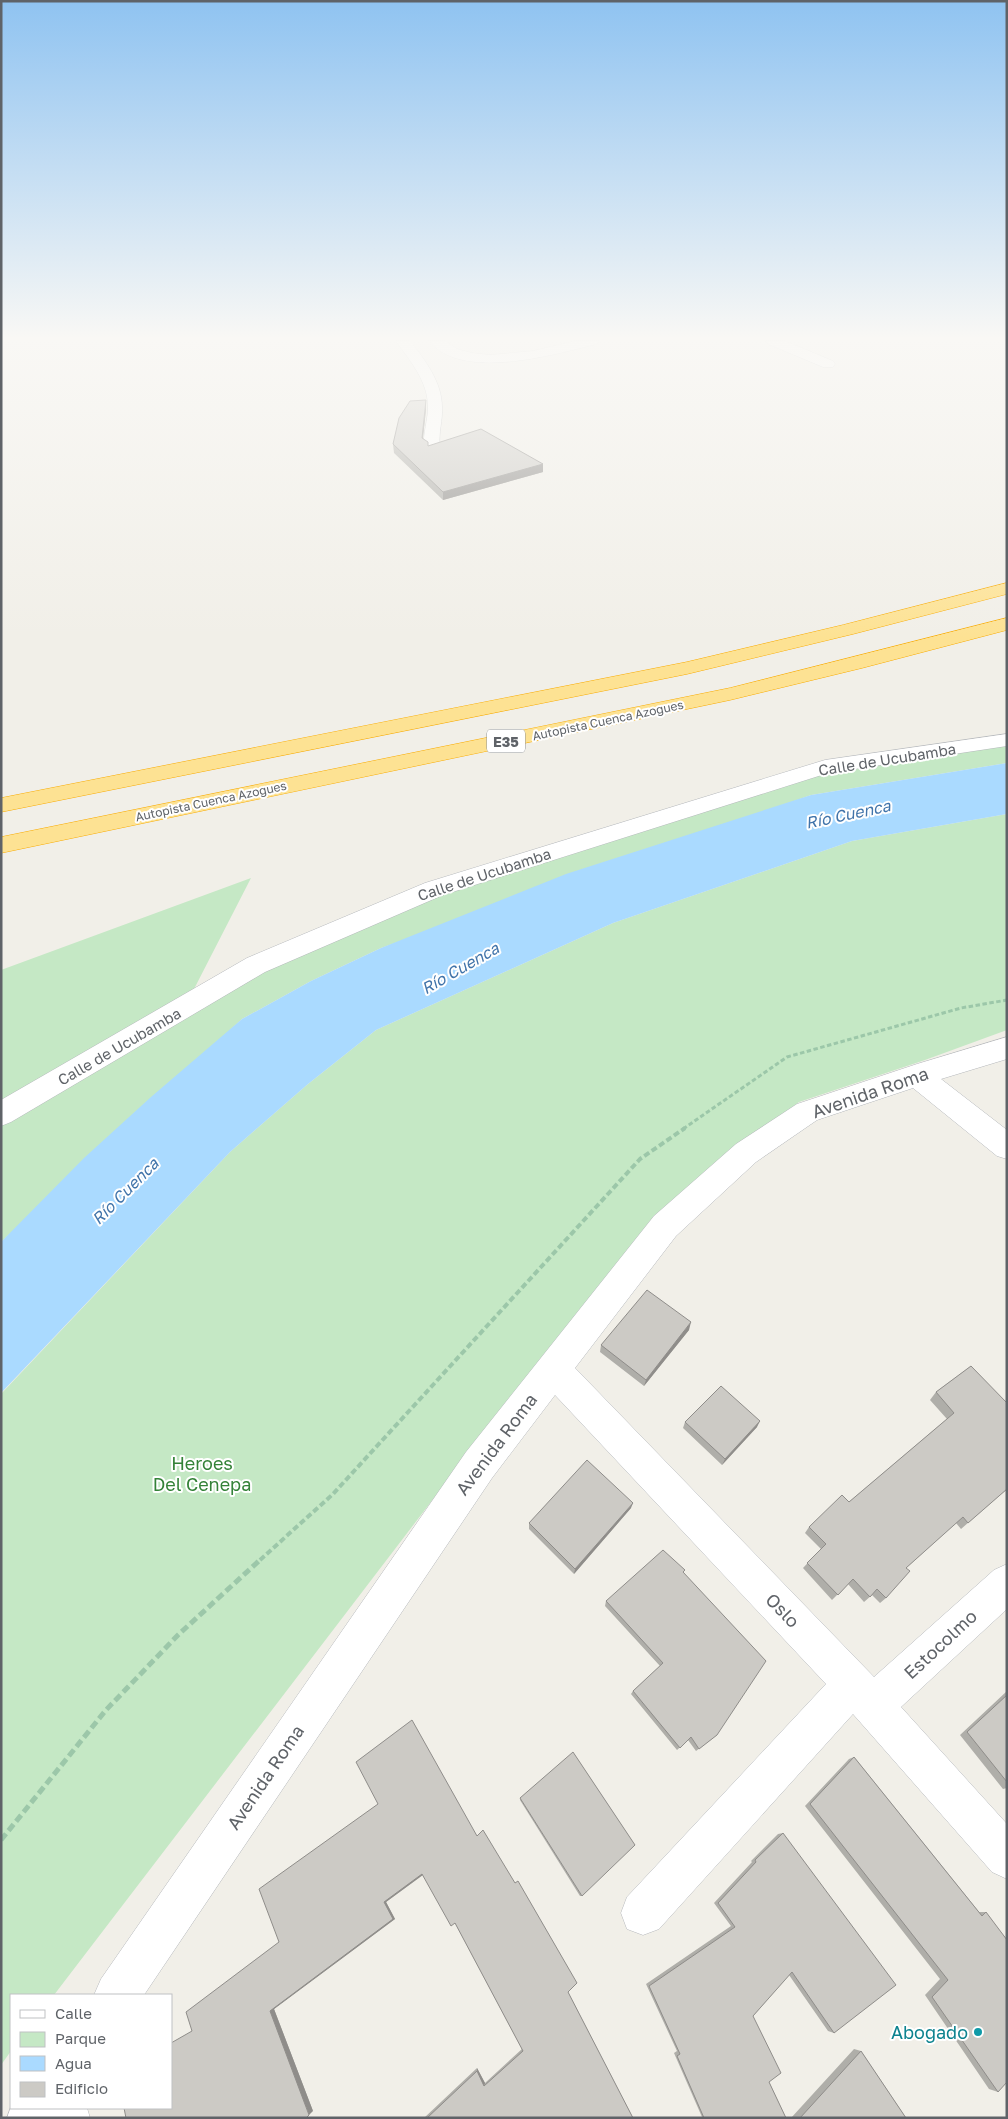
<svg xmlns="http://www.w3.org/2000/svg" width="1008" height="2119" font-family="'Golos Text',sans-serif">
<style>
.green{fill:#c5e8c5}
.water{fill:#aadaff}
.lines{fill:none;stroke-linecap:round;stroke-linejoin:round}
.minor-casing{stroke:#b5b8bc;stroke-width:1}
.highway-casing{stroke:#f9ab00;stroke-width:1}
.path-far2{stroke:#9cc7a9;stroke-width:3;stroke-dasharray:4.5 2.5;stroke-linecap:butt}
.path-far1{stroke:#9cc7a9;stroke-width:4;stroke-dasharray:6 3;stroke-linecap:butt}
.path{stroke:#9cc7a9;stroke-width:5;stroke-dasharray:8 4;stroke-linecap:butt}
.minor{fill:#fff;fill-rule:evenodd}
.highway{fill:#fde293;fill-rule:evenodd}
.wall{fill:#afaea9}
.shaded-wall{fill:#8f8d8a}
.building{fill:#cccac5;stroke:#8f8d8a}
.culture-dot{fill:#0f9aa8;stroke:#fff;stroke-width:2}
.labels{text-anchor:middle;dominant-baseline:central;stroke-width:4;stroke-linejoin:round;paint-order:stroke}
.far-street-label{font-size:12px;fill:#5f6368;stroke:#fff}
.shield{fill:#fff;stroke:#8f9295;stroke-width:1}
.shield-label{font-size:14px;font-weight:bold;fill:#5f6368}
.street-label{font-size:15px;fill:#5f6368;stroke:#fff}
.water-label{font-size:16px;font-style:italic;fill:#4174aa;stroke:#fff}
.near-street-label{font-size:18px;fill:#5f6368;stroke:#fff}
.near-park-label{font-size:18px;fill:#348238;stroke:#fff}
.near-culture-label{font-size:18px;fill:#0d838f;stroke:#fff;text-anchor:end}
</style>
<rect width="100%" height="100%" fill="#f1efe8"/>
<path class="green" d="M 1007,740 L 1007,763 L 811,795 L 381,948 L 311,981 L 242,1019 L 1,1242 L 1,1114 L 256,965 L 434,889 L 825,767 Z
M 1007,814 L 1007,1030 L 925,1060 L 799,1102 L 666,1207 L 437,1494 L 54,1995 L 11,1995 L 11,2051 L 1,2065 L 1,1394 L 230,1152 L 308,1084 L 376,1030 L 613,923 L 852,841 Z
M 251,878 L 193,991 L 1,1101 L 1,970 Z"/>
<path class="water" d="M 1007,763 L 1007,814 L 852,841 L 613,923 L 376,1030 L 308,1084 L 230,1152 L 1,1393 L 1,1242 L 84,1158 L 151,1097 L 242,1019 L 311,981 L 381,948 L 566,874 L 811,795 Z"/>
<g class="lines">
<g class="minor-casing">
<path id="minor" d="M 396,341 L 410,341 C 425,360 442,382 442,407 C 443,420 438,433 440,446 L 437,449 L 427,449 L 424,446 C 423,433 428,420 428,407 C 428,381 410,361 396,341 Z
M 429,341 L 445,341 L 457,349 L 472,353 L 490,355 L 533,351 L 575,341 L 599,341 L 597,344 C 555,354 462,382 429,341 Z
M 766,341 L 785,341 L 833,361 L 835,364 L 833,367 L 823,367 L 768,344 Z
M 1007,734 L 1007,746 L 828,773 L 443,895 L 265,972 L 11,1122 L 1,1126 L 1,1100 L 247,958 L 425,883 L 825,760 Z
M 1007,1037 L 1007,1059 L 941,1079 L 1007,1130 L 1007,1159 L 997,1156 L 913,1088 L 817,1120 L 756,1162 L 676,1236 L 575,1368 L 874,1677 L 994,1570 L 1007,1564 L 1007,1609 L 901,1707 L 1007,1824 L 1007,1879 L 992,1872 L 853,1714 L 659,1929 L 643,1935 L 627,1929 L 621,1913 L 627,1897 L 826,1684 L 555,1395 L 492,1478 L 144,1995 L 94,1995 L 101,1979 L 466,1452 L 654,1216 L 736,1144 L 797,1104 L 917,1064 Z
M 11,2107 L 87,2108 L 90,2118 L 7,2118 Z"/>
</g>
<g class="highway-casing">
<path id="highway" d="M 1007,583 L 1007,594 L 853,634 L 687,674 L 1,812 L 1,798 L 687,662 L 843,625 Z
M 1007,618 L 1007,630 L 862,668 L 730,700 L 1,853 L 1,837 L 730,688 Z"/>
</g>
<path class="path-far2" d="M 683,1129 L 787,1057 L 961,1008 L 1007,1000"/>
<path class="path-far1" d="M 260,1560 L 333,1494 L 640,1159 L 685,1128"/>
<path class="path" d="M 1,1840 L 106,1710 L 178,1635 L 261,1559"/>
<use href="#minor" class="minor"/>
<use href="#highway" class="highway"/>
</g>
<path class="wall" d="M 426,400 L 426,409 L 423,438 L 428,446 L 543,464 L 543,472 L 443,500 L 394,453 L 393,444 Z
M 689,1330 L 644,1386 L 600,1352 L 601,1345 Z
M 971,1366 L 1006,1478 L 1007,1489 L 961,1529 L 956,1523 L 906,1568 L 886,1598 L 880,1603 L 872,1595 L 864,1602 L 848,1584 L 832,1600 L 803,1568 L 821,1549 L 805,1533 L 809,1527 L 849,1502 L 947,1419 L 930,1400 L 936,1392 Z
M 685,1422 L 757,1427 L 722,1465 L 683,1428 Z
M 631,1508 L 574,1574 L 529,1529 L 529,1523 Z
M 684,1573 L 717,1735 L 696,1751 L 688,1740 L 677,1750 L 631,1694 L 633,1691 L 660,1666 L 605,1606 L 606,1601 Z
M 1007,1691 L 1007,1788 L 1003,1789 L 960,1735 Z
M 854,1757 L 979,1912 L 986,1912 L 998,2092 L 989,2089 L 925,1995 L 940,1979 L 805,1806 L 849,1759 Z
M 520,1798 L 582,1896 L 580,1896 L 520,1800 Z
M 783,1833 L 834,2033 L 828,2031 L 789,1975 L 753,2016 L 769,2082 L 786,2118 L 701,2118 L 702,2117 L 674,2053 L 677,2051 L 646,1984 L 731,1926 L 714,1903 L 752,1862 L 751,1861 L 778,1834 Z
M 477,1836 L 568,1992 L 633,2118 L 424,2118 L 477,2068 L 485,2083 L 522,2049 L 455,1923 L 423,1875 L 386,1902 L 395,1919 L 274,2009 L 313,2111 L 192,2031 Z
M 854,2049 L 861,2051 L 906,2118 L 791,2118 Z"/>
<path class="shaded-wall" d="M 426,400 L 426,409 L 422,446 L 422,438 Z
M 543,464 L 543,472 L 443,500 L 443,492 Z
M 691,1322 L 689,1330 L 644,1386 L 646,1380 Z
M 760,1421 L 757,1427 L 722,1465 L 725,1459 Z
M 633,1503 L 631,1508 L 574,1574 L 575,1569 Z
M 422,1874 L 424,1874 L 386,1902 L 395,1919 L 274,2009 L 313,2111 L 309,2115 L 270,2011 L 384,1902 Z
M 477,2068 L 485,2083 L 484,2086 L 477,2071 Z"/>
<path class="building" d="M 426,400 L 422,438 L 428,442 L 428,446 L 481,429 L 543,464 L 443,492 L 393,444 L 399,418 L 410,401 Z
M 647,1290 L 691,1322 L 646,1380 L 601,1345 Z
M 971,1366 L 1007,1403 L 1007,1477 L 1006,1478 L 1007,1479 L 1007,1489 L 968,1523 L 963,1517 L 906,1568 L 910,1571 L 886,1598 L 877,1589 L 870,1597 L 853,1579 L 838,1595 L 807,1563 L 826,1544 L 809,1527 L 842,1495 L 849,1502 L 954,1413 L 936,1392 Z
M 721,1386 L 760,1421 L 725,1459 L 685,1422 Z
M 587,1460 L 633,1503 L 575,1569 L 529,1523 Z
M 663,1550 L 685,1570 L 683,1572 L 766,1661 L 717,1735 L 699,1749 L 691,1737 L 680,1748 L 633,1691 L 663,1663 L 606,1601 Z
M 1007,1695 L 1007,1782 L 967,1732 Z
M 412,1720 L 477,1836 L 483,1830 L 515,1883 L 518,1881 L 577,1983 L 568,1992 L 633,2118 L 427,2118 L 477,2071 L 484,2086 L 523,2051 L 455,1923 L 451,1926 L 422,1874 L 384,1902 L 393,1919 L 270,2011 L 309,2115 L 306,2118 L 126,2118 L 124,2108 L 171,2108 L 171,2043 L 192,2031 L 186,2012 L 279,1942 L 259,1889 L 378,1804 L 356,1762 Z
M 573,1752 L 635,1845 L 582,1896 L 520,1798 Z
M 854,1757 L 982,1916 L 986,1912 L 1007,1940 L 1007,2082 L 998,2092 L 932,1997 L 948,1980 L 810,1804 Z
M 783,1833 L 896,1985 L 834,2033 L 792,1972 L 753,2016 L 781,2073 L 769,2082 L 786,2118 L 704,2118 L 677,2056 L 680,2054 L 649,1986 L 735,1927 L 718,1903 L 756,1862 L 755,1860 Z
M 861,2051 L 906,2118 L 800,2118 Z"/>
<linearGradient id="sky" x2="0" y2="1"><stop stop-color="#8fc3f1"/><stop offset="0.53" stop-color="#f9f8f5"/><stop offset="1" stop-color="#f9f8f5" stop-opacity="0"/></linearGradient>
<rect width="1008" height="638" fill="url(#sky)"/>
<circle class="culture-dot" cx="978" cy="2032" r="5"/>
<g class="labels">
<g class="far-street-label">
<text transform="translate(608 720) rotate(-12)">Autopista Cuenca Azogues</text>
<text transform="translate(211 801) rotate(-12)">Autopista Cuenca Azogues</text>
</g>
<rect class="shield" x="487" y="729.5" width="38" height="23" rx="4"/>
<g class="shield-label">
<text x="506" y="741">E35</text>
</g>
<g class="street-label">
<text transform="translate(887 759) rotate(-9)">Calle de Ucubamba</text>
<text transform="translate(484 874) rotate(-18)">Calle de Ucubamba</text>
<text transform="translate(119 1046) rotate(-30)">Calle de Ucubamba</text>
</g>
<g class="water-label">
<text transform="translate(848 814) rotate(-12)">Río Cuenca</text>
<text transform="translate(460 968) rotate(-30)">Río Cuenca</text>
<text transform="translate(125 1191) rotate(-45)">Río Cuenca</text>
</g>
<g class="near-street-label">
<text transform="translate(870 1092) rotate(-19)">Avenida Roma</text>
<text transform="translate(496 1444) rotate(-53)">Avenida Roma</text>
<text transform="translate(783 1610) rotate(46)">Oslo</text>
<text transform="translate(940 1644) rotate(-43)">Estocolmo</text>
<text transform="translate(265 1777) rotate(-56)">Avenida Roma</text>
</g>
<g class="near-park-label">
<text x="202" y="1463">Heroes<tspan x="202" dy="21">Del Cenepa</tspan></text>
</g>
<g class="near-culture-label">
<text x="968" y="2032">Abogado</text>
</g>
</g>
<rect width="1008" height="2119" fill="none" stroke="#5f6368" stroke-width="5"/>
<rect x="10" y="1994" width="162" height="115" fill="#ffffff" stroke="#bfc1c3"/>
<rect x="20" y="2010" width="25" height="8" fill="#ffffff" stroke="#bfc1c3"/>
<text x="55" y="2019" font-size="15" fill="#5f6368">Calle</text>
<rect x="20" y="2032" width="25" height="15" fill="#c5e8c5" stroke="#bfc1c3"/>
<text x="55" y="2044" font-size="15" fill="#5f6368">Parque</text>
<rect x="20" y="2056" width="25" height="15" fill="#aadaff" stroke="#bfc1c3"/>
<text x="55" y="2069" font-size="15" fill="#5f6368">Agua</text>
<rect x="20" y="2082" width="25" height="15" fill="#cccac5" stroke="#bfc1c3"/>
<text x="55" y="2094" font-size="15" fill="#5f6368">Edificio</text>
</svg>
